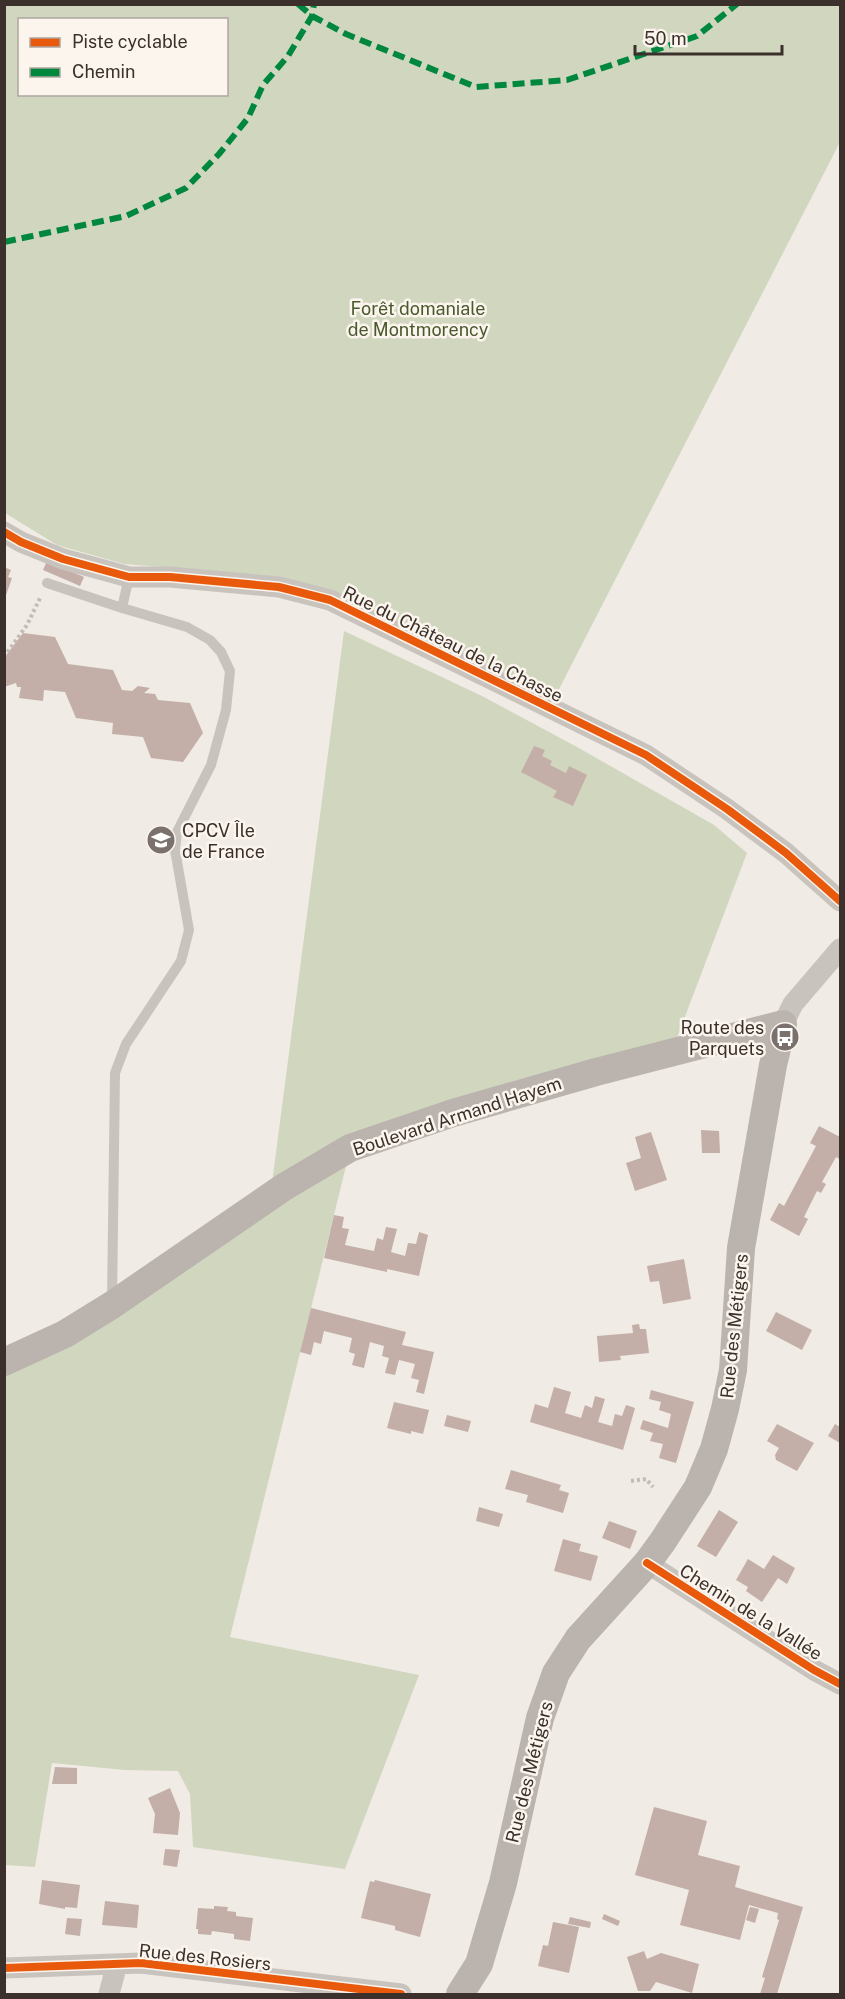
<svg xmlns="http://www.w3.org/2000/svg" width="845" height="1999" font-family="'Public Sans',sans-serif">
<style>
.green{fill:#d1d6bf;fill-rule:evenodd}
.building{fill:#c3afa7}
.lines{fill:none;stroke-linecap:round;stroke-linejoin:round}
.path{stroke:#c2bbb6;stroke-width:4;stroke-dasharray:3 3;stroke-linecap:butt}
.lane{stroke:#c9c3be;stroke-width:10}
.street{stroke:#c9c3be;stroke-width:21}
.secondary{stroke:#bab3ae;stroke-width:28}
.quiet{stroke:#00873e;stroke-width:6;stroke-dasharray:12 6;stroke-linecap:butt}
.cycleway-casing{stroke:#fbf5ee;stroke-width:11}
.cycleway{stroke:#e8590c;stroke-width:8}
.labels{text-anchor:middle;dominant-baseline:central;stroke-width:5;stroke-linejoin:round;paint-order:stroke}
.park-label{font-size:18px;fill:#4a5a2e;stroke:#fbf5ee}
.street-label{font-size:18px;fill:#3b302b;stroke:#fbf5ee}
.poi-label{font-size:18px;fill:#3b302b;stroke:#fbf5ee;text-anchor:start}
</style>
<rect width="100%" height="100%" fill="#f0ebe5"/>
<path class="green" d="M 4,5 L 840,5 L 840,142 L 556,695 L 380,624 L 222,572 L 124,564 L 57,545 L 5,513 ZM 20,20 L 226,20 L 226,94 L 20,94 Z
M 344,631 L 482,696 L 577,747 L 714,825 L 747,853 L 675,1043 L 272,1183 Z
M 349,1154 L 230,1637 L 419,1675 L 345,1869 L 193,1847 L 190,1794 L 178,1771 L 125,1770 L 52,1763 L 35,1867 L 5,1865 L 5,1371 Z"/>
<path class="building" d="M 47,561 L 84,577 L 80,586 L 43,570 Z
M 4,567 L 11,570 L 8,577 L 12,578 L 5,598 Z
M 23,633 L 55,637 L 68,664 L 113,670 L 122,690 L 132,691 L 138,686 L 150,688 L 144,693 L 155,694 L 158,700 L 190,703 L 203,733 L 183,762 L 151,758 L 143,737 L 112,734 L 113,723 L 76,718 L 65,692 L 44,690 L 43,701 L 19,698 L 21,687 L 17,687 L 16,683 L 4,687 L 4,658 Z
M 534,746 L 545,750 L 542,756 L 552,761 L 550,765 L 566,773 L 569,766 L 587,775 L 573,806 L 553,797 L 557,791 L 521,772 Z
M 819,1126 L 840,1137 L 840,1159 L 836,1157 L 822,1182 L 826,1184 L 821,1193 L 817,1191 L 804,1217 L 808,1219 L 799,1236 L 770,1220 L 779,1203 L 784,1206 L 816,1146 L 810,1143 Z
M 701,1130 L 719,1131 L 720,1153 L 702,1153 Z
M 651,1132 L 667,1180 L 635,1191 L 626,1163 L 641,1158 L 635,1137 Z
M 334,1215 L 344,1217 L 342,1228 L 349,1229 L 345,1245 L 374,1251 L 377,1238 L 383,1240 L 386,1227 L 397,1229 L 391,1252 L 405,1256 L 408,1243 L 416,1244 L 419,1232 L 428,1235 L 419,1276 L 387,1269 L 387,1272 L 324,1258 Z
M 684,1259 L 691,1299 L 663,1304 L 659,1281 L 650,1282 L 647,1266 Z
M 311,1308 L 406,1332 L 402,1345 L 434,1352 L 424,1394 L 416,1392 L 419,1380 L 411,1378 L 415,1364 L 399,1360 L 395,1375 L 385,1373 L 389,1358 L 382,1356 L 384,1346 L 370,1342 L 364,1368 L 352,1365 L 355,1354 L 349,1352 L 352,1338 L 324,1331 L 321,1344 L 314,1342 L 311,1355 L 300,1352 Z
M 776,1312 L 812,1330 L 802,1350 L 766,1331 Z
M 639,1324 L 640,1329 L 646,1329 L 649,1353 L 620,1356 L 621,1360 L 599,1362 L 597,1336 L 633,1333 L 632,1325 Z
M 554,1387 L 571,1392 L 565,1413 L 581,1418 L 585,1405 L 592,1408 L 595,1396 L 605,1399 L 598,1422 L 612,1426 L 615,1414 L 622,1416 L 626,1405 L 635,1408 L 623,1450 L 530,1422 L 535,1404 L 548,1408 Z
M 651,1390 L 694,1402 L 676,1463 L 659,1458 L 663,1444 L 650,1441 L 653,1433 L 640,1429 L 643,1420 L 668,1428 L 671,1414 L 659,1410 L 661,1402 L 649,1399 Z
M 394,1402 L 429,1410 L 423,1434 L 411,1431 L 411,1434 L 387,1428 Z
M 447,1415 L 471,1421 L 468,1432 L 444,1426 Z
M 777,1424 L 814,1443 L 797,1471 L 776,1460 L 775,1455 L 779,1448 L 767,1441 Z
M 835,1424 L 840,1427 L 840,1443 L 828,1436 Z
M 511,1470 L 561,1485 L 559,1490 L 569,1493 L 563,1513 L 526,1502 L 528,1495 L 505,1489 Z
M 479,1507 L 503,1514 L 499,1527 L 476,1521 Z
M 719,1510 L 738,1522 L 716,1557 L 697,1546 Z
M 609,1521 L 637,1531 L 630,1549 L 602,1538 Z
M 563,1539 L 581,1544 L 579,1551 L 598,1556 L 591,1581 L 554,1571 Z
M 773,1555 L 795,1568 L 787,1584 L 778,1578 L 762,1602 L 746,1591 L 748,1587 L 736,1580 L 748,1559 L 764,1569 Z
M 55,1767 L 77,1768 L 77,1784 L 52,1784 Z
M 170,1788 L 180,1813 L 178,1835 L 153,1833 L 155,1814 L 148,1798 Z
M 654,1807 L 707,1821 L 698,1855 L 740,1866 L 735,1887 L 803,1907 L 777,1994 L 760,1994 L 765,1978 L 762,1977 L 779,1920 L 777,1919 L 778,1913 L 749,1905 L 740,1940 L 680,1925 L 689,1890 L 635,1875 Z
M 165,1849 L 180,1850 L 177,1867 L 163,1865 Z
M 42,1880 L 80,1885 L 77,1908 L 65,1907 L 65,1909 L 39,1904 Z
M 375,1880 L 431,1894 L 420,1937 L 395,1930 L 395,1926 L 361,1918 L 370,1881 L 374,1882 Z
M 105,1901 L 139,1905 L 137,1928 L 102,1925 Z
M 214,1906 L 228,1907 L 227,1911 L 236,1912 L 236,1916 L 253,1918 L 250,1941 L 234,1939 L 234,1934 L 212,1931 L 211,1935 L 198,1934 L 198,1929 L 196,1929 L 198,1908 L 214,1909 Z
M 750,1907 L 759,1909 L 755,1923 L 746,1920 Z
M 604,1914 L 620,1921 L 618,1926 L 602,1919 Z
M 570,1917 L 591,1922 L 590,1928 L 568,1924 Z
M 67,1918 L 82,1919 L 80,1936 L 65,1934 Z
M 553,1922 L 579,1927 L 569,1973 L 538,1966 L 543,1945 L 548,1946 Z
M 644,1951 L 647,1959 L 661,1953 L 699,1964 L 692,1993 L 656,1982 L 650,1991 L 638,1991 L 627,1957 Z"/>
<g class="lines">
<path class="path" d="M 4,657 L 27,625 L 41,596
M 631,1481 L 646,1479 L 653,1487"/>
<path class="lane" d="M 47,583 L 122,608 L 187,627 L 210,640 L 221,652 L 230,671 L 226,710 L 211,765 L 177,832 L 175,850 L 189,930 L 181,961 L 126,1044 L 115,1073 L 112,1302
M 122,608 L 129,577"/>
<path class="street" d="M 4,532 L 21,542 L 63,559 L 129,577 L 170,577 L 279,587 L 330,600 L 646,755 L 727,809 L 786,853 L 840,901
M 783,1024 L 793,1004 L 840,949
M 647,1563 L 814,1670 L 840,1684
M 4,1968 L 141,1963 L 401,1994
M 109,1994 L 117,1964"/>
<path class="secondary" d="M 4,1362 L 65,1334 L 112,1305 L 284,1187 L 350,1148 L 453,1113 L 596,1072 L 783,1024 L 773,1065 L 741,1248 L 733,1370 L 725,1409 L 714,1449 L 698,1487 L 663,1541 L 647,1563 L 578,1639 L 556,1673 L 540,1718 L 503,1883 L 479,1964 L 460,1994"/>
<path class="quiet" d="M 298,4 L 312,16 L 346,34 L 476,87 L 567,80 L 697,36 L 737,4
M 4,242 L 126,216 L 186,188 L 219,154 L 248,118 L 263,85 L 288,56 L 312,16 L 314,4"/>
<g class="cycleway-casing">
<path id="cycleway" d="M 4,532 L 21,542 L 63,559 L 129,577 L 170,577 L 279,587 L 330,600 L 646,755 L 727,809 L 786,853 L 840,901
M 647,1563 L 814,1670 L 840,1684
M 4,1968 L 141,1963 L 401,1994"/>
</g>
<use href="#cycleway" class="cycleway"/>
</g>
<defs>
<g id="school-disc" transform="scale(1.5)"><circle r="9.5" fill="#7a716c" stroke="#fbf5ee"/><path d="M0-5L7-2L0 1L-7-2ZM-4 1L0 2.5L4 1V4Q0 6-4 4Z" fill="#fff"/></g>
<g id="bus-disc" transform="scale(1.5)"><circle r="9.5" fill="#7a716c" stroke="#fbf5ee"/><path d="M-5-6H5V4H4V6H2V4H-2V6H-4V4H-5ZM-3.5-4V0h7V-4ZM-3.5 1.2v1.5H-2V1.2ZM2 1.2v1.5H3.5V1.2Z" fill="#fff"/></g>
</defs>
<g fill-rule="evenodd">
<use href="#school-disc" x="161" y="840"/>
<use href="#bus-disc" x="785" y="1037"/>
</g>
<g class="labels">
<g class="park-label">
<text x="418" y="308">Forêt domaniale<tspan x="418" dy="21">de Montmorency</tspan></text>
</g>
<g class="street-label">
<text transform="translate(453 644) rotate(26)">Rue du Château de la Chasse</text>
<text transform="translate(457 1116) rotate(-18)">Boulevard Armand Hayem</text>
<text transform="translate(734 1326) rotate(-84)">Rue des Métigers</text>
<text transform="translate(751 1612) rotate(32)">Chemin de la Vallée</text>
<text transform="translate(529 1772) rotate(-76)">Rue des Métigers</text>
<text transform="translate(205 1957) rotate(6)">Rue des Rosiers</text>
</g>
<g class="poi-label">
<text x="182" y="830">CPCV Île<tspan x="182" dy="21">de France</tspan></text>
<text x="764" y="1027" text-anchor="end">Route des<tspan x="764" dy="21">Parquets</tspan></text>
</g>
</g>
<rect width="845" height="1999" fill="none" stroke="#3b302b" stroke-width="12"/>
<rect x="18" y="18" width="210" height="78" fill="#fbf5ee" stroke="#aea6a0" stroke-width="1.5"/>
<rect x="30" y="38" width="30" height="9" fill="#e8590c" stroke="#aea6a0" stroke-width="1.5"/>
<text x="72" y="48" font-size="18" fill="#3b302b">Piste cyclable</text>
<rect x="30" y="68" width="30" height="9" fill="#00873e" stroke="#aea6a0" stroke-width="1.5"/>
<text x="72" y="78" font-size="18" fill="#3b302b">Chemin</text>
<path d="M635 45v9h147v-9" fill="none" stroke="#3b302b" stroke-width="3"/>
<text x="644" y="45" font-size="18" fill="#3b302b" stroke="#fbf5ee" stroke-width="4.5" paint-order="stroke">50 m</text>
</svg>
